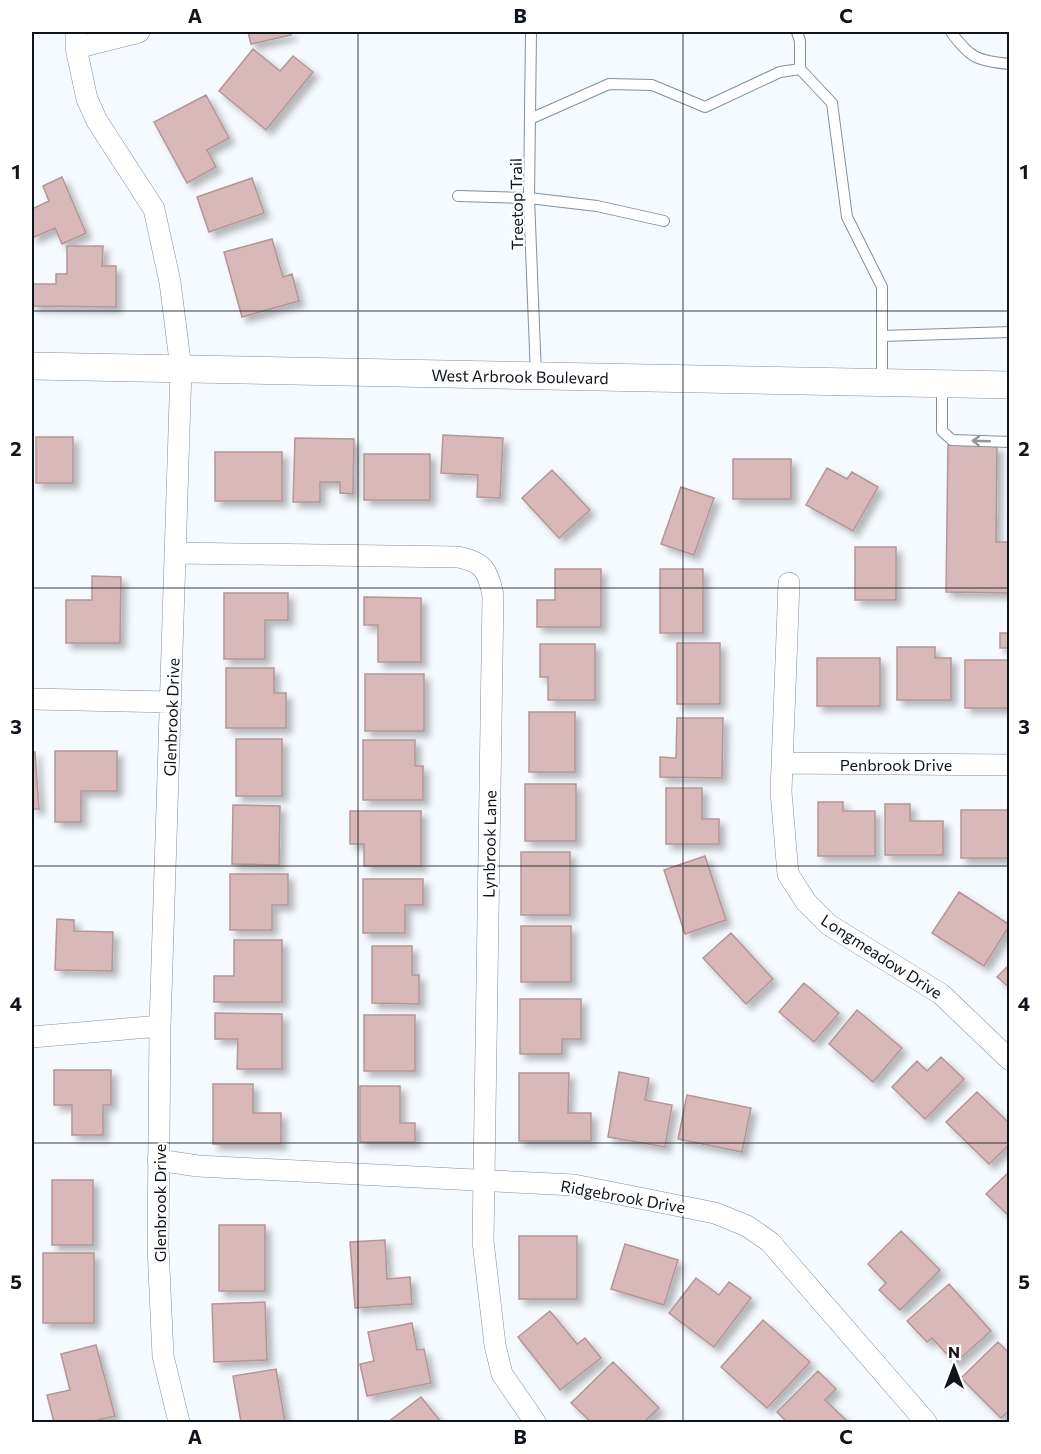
<svg xmlns="http://www.w3.org/2000/svg" width="1041" height="1454" font-family="Commissioner,sans-serif">
<style>
.building{fill:#d8b8b8;stroke:#b59596;stroke-width:1.5;filter:url(#shadow)}
.lines{fill:none;stroke-linecap:round;stroke-linejoin:round}
.service-casing{stroke:#7d91a5;stroke-width:12}
.minor-casing{stroke:#7d91a5;stroke-width:22}
.tertiary-casing{stroke:#7d91a5;stroke-width:28}
.service{stroke:#fff;stroke-width:10}
.minor{stroke:#fff;stroke-width:21}
.tertiary{stroke:#fff;stroke-width:27}
.oneway{stroke:#929598}
.grid{fill:none;stroke:#0d141b;stroke-width:1.5;stroke-opacity:0.55}
.labels{text-anchor:middle;dominant-baseline:central;stroke-width:4.5;stroke-linejoin:round;paint-order:stroke}
.street-label{font-size:16px;fill:#0d141b;stroke:#fff}
.neatline{fill:none;stroke:#0d141b;stroke-width:2}
.grid-label{font-size:20px;text-anchor:middle;font-weight:bold;fill:#0d141b}
</style>
<defs>
<filter id="shadow"><feDropShadow dx="5.5" dy="5.5" stdDeviation="3" flood-color="#0004"/></filter>
</defs>
<rect width="100%" height="100%" fill="#f5fafe"/>
<path class="building" d="M 248,32 L 290,32 L 291,35 L 251,44 Z
M 253,49 L 280,71 L 293,56 L 313,72 L 266,130 L 219,91 Z
M 206,95 L 229,138 L 207,150 L 216,167 L 187,183 L 154,122 Z
M 62,177 L 86,233 L 62,244 L 55,228 L 32,238 L 32,209 L 49,201 L 43,186 Z
M 252,178 L 264,213 L 209,232 L 197,197 Z
M 272,239 L 283,277 L 292,274 L 299,301 L 242,317 L 224,252 Z
M 67,246 L 103,246 L 102,266 L 116,266 L 116,307 L 32,306 L 32,284 L 56,284 L 56,274 L 67,274 Z
M 443,435 L 503,438 L 500,498 L 477,497 L 478,475 L 441,473 Z
M 36,437 L 73,437 L 73,483 L 36,483 Z
M 295,438 L 354,439 L 353,494 L 340,493 L 340,482 L 320,482 L 320,502 L 293,502 Z
M 948,445 L 997,446 L 996,542 L 1010,542 L 1010,593 L 946,592 Z
M 215,452 L 282,452 L 282,501 L 215,501 Z
M 364,454 L 430,454 L 430,500 L 364,500 Z
M 733,459 L 791,459 L 791,499 L 733,499 Z
M 827,468 L 847,479 L 852,472 L 878,487 L 853,531 L 806,505 Z
M 552,470 L 590,510 L 559,538 L 522,498 Z
M 681,487 L 714,498 L 694,555 L 661,544 Z
M 855,547 L 896,547 L 896,600 L 855,600 Z
M 555,569 L 601,569 L 601,627 L 537,627 L 537,600 L 555,600 Z
M 660,569 L 703,569 L 703,633 L 660,633 Z
M 92,576 L 121,577 L 120,643 L 66,643 L 66,600 L 92,600 Z
M 224,593 L 288,593 L 288,620 L 265,620 L 265,659 L 224,659 Z
M 364,597 L 421,598 L 421,662 L 378,662 L 378,625 L 364,625 Z
M 1000,633 L 1010,633 L 1010,648 L 1000,648 Z
M 677,643 L 720,643 L 720,704 L 677,704 Z
M 540,644 L 595,644 L 595,700 L 548,700 L 548,677 L 540,677 Z
M 897,647 L 935,647 L 935,658 L 951,658 L 951,700 L 897,700 Z
M 817,658 L 880,658 L 880,706 L 817,706 Z
M 965,660 L 1010,660 L 1010,708 L 965,708 Z
M 226,668 L 274,668 L 274,693 L 286,693 L 286,728 L 226,728 Z
M 365,674 L 424,674 L 424,731 L 365,731 Z
M 529,712 L 575,712 L 575,772 L 529,772 Z
M 677,718 L 723,718 L 722,778 L 660,777 L 660,757 L 676,758 Z
M 236,739 L 282,739 L 282,796 L 236,796 Z
M 363,740 L 415,740 L 415,766 L 423,766 L 423,800 L 363,800 Z
M 55,751 L 117,751 L 117,791 L 81,791 L 81,822 L 55,822 Z
M 32,752 L 35,752 L 39,809 L 32,809 Z
M 525,784 L 576,784 L 576,841 L 525,841 Z
M 666,788 L 702,788 L 702,819 L 719,819 L 719,844 L 666,844 Z
M 818,802 L 843,802 L 843,811 L 875,811 L 875,856 L 818,856 Z
M 885,804 L 910,804 L 910,821 L 943,821 L 943,855 L 885,855 Z
M 233,805 L 280,806 L 279,865 L 232,864 Z
M 961,810 L 1010,810 L 1010,858 L 961,858 Z
M 350,811 L 421,811 L 421,866 L 364,866 L 364,844 L 350,844 Z
M 521,852 L 570,852 L 570,915 L 521,915 Z
M 705,856 L 726,920 L 685,934 L 664,870 Z
M 230,874 L 288,874 L 288,905 L 272,905 L 272,930 L 230,930 Z
M 363,879 L 423,879 L 423,905 L 405,905 L 405,933 L 363,933 Z
M 959,892 L 1010,925 L 984,966 L 932,933 Z
M 57,919 L 74,920 L 74,931 L 113,932 L 112,971 L 55,970 Z
M 521,926 L 571,926 L 571,982 L 521,982 Z
M 731,933 L 773,979 L 746,1004 L 703,958 Z
M 234,940 L 282,940 L 282,1002 L 214,1002 L 214,976 L 234,976 Z
M 372,946 L 412,946 L 412,975 L 419,975 L 419,1004 L 372,1003 Z
M 1010,964 L 1010,988 L 997,977 Z
M 804,983 L 839,1013 L 814,1042 L 779,1012 Z
M 520,999 L 581,999 L 581,1039 L 562,1039 L 562,1054 L 520,1054 Z
M 857,1010 L 902,1048 L 873,1082 L 829,1044 Z
M 215,1013 L 282,1014 L 282,1069 L 237,1069 L 238,1039 L 215,1039 Z
M 364,1015 L 415,1015 L 415,1071 L 364,1071 Z
M 941,1057 L 964,1079 L 925,1119 L 892,1087 L 917,1061 L 927,1071 Z
M 54,1070 L 111,1070 L 111,1105 L 103,1105 L 103,1135 L 72,1135 L 72,1105 L 54,1105 Z
M 619,1072 L 649,1078 L 645,1100 L 672,1105 L 665,1147 L 608,1137 Z
M 519,1073 L 569,1073 L 568,1113 L 591,1113 L 591,1141 L 519,1141 Z
M 213,1084 L 253,1084 L 253,1113 L 281,1113 L 281,1144 L 213,1144 Z
M 360,1086 L 400,1086 L 400,1123 L 415,1123 L 415,1142 L 360,1142 Z
M 977,1092 L 1010,1124 L 1010,1144 L 989,1164 L 946,1122 Z
M 687,1095 L 751,1108 L 742,1152 L 678,1139 Z
M 1010,1171 L 1010,1217 L 986,1194 Z
M 52,1180 L 93,1180 L 93,1245 L 52,1245 Z
M 219,1225 L 265,1225 L 265,1291 L 219,1291 Z
M 901,1231 L 940,1270 L 900,1310 L 879,1290 L 886,1283 L 868,1264 Z
M 519,1236 L 577,1236 L 577,1299 L 519,1299 Z
M 385,1240 L 387,1279 L 410,1277 L 412,1304 L 355,1308 L 350,1242 Z
M 625,1244 L 678,1260 L 664,1305 L 611,1289 Z
M 43,1253 L 94,1253 L 94,1323 L 43,1323 Z
M 696,1278 L 719,1295 L 729,1282 L 751,1298 L 714,1347 L 669,1313 Z
M 949,1284 L 991,1331 L 955,1363 L 932,1338 L 927,1342 L 907,1321 Z
M 265,1302 L 267,1360 L 214,1362 L 212,1304 Z
M 550,1311 L 577,1344 L 585,1338 L 601,1358 L 560,1390 L 518,1337 Z
M 763,1320 L 810,1362 L 767,1408 L 721,1367 Z
M 412,1323 L 417,1350 L 424,1349 L 431,1383 L 367,1396 L 360,1364 L 374,1361 L 368,1332 Z
M 998,1342 L 1010,1354 L 1010,1410 L 1001,1418 L 961,1378 Z
M 96,1345 L 115,1416 L 90,1422 L 54,1422 L 47,1395 L 70,1390 L 61,1354 Z
M 613,1362 L 659,1408 L 644,1422 L 591,1422 L 571,1403 Z
M 276,1369 L 285,1422 L 241,1422 L 233,1376 Z
M 818,1371 L 836,1389 L 825,1400 L 848,1422 L 787,1422 L 777,1412 Z
M 421,1397 L 441,1422 L 388,1422 Z"/>
<g class="lines">
<g class="service-casing">
<path id="service" d="M 531,32 L 529,198 L 536,376
M 797,32 L 800,41 L 800,69
M 951,32 C 970,58 977,61 1010,64
M 530,119 L 609,84 L 652,85 L 705,107 L 780,72 L 800,69 L 832,103 L 847,217 L 882,287 L 882,382
M 458,196 L 529,198 L 597,206 L 664,221
M 882,336 L 1010,332
M 942,384 L 942,431 L 952,440 L 1010,442"/>
</g>
<g class="minor-casing">
<path id="minor" d="M 76,32 L 76,48 L 87,99 L 97,121 L 154,209 L 170,282 L 181,369 L 160,1026 L 158,1247 L 163,1356 L 179,1422
M 76,48 L 139,32
M 175,553 L 458,557 C 484,562 488,571 493,595 L 483,1241 L 495,1345 L 502,1374 L 535,1422
M 789,583 L 781,792 L 788,874 L 806,902 L 829,925 L 941,994 L 1010,1060
M 32,699 L 171,702
M 782,763 L 1010,765
M 32,1037 L 160,1026
M 158,1160 L 198,1166 L 574,1185 L 715,1213 L 747,1226 L 770,1242 L 926,1422"/>
</g>
<g class="tertiary-casing">
<path id="tertiary" d="M 32,366 L 1010,385"/>
</g>
<use href="#service" class="service"/>
<use href="#minor" class="minor"/>
<use href="#tertiary" class="tertiary"/>
</g>
<defs><path id="oneway-shaft" d="M-6 0H5M1.5-3L5.5 0L1.5 3" fill="none" stroke-width="1.6" stroke-linecap="round" stroke-linejoin="round" transform="scale(1.5)"/></defs>
<use class="oneway" href="#oneway-shaft" transform="translate(981 441) rotate(-178)"/>
<path class="grid" d="M 358,32 L 358,1422M 683,32 L 683,1422M 32,311 L 1010,311M 32,588 L 1010,588M 32,866 L 1010,866M 32,1143 L 1010,1143"/>
<g class="labels">
<g class="street-label">
<text transform="translate(516 204) rotate(-91)">Treetop Trail</text>
<text transform="translate(520 376) rotate(1)">West Arbrook Boulevard</text>
<text transform="translate(171 717) rotate(-88)">Glenbrook Drive</text>
<text x="896" y="764">Penbrook Drive</text>
<text transform="translate(489 844) rotate(-89)">Lynbrook Lane</text>
<text transform="translate(882 956) rotate(33)">Longmeadow Drive</text>
<text transform="translate(623 1196) rotate(10)">Ridgebrook Drive</text>
<text transform="translate(159 1203) rotate(-90)">Glenbrook Drive</text>
</g>
</g>
<rect width="1041" height="1454" fill="none" stroke="#ffffff" stroke-width="66"/>
<g transform="translate(954 1367)" stroke="#ffffff" stroke-width="4.5" paint-order="stroke">
<path d="M0-4.5L10 22L0 15L-10 22Z" fill="#0d141b"/>
<text y="-9" font-size="16" font-weight="bold" text-anchor="middle" fill="#0d141b">N</text>
</g>
<rect x="33" y="33" width="975" height="1388" class="neatline"/>
<g class="grid-label">
<text x="195" y="23">A</text>
<text x="520" y="23">B</text>
<text x="846" y="23">C</text>
<text x="16" y="179">1</text>
<text x="1024" y="179">1</text>
<text x="16" y="456">2</text>
<text x="1024" y="456">2</text>
<text x="16" y="734">3</text>
<text x="1024" y="734">3</text>
<text x="16" y="1011">4</text>
<text x="1024" y="1011">4</text>
<text x="16" y="1289">5</text>
<text x="1024" y="1289">5</text>
<text x="195" y="1444">A</text>
<text x="520" y="1444">B</text>
<text x="846" y="1444">C</text>
</g>
</svg>
